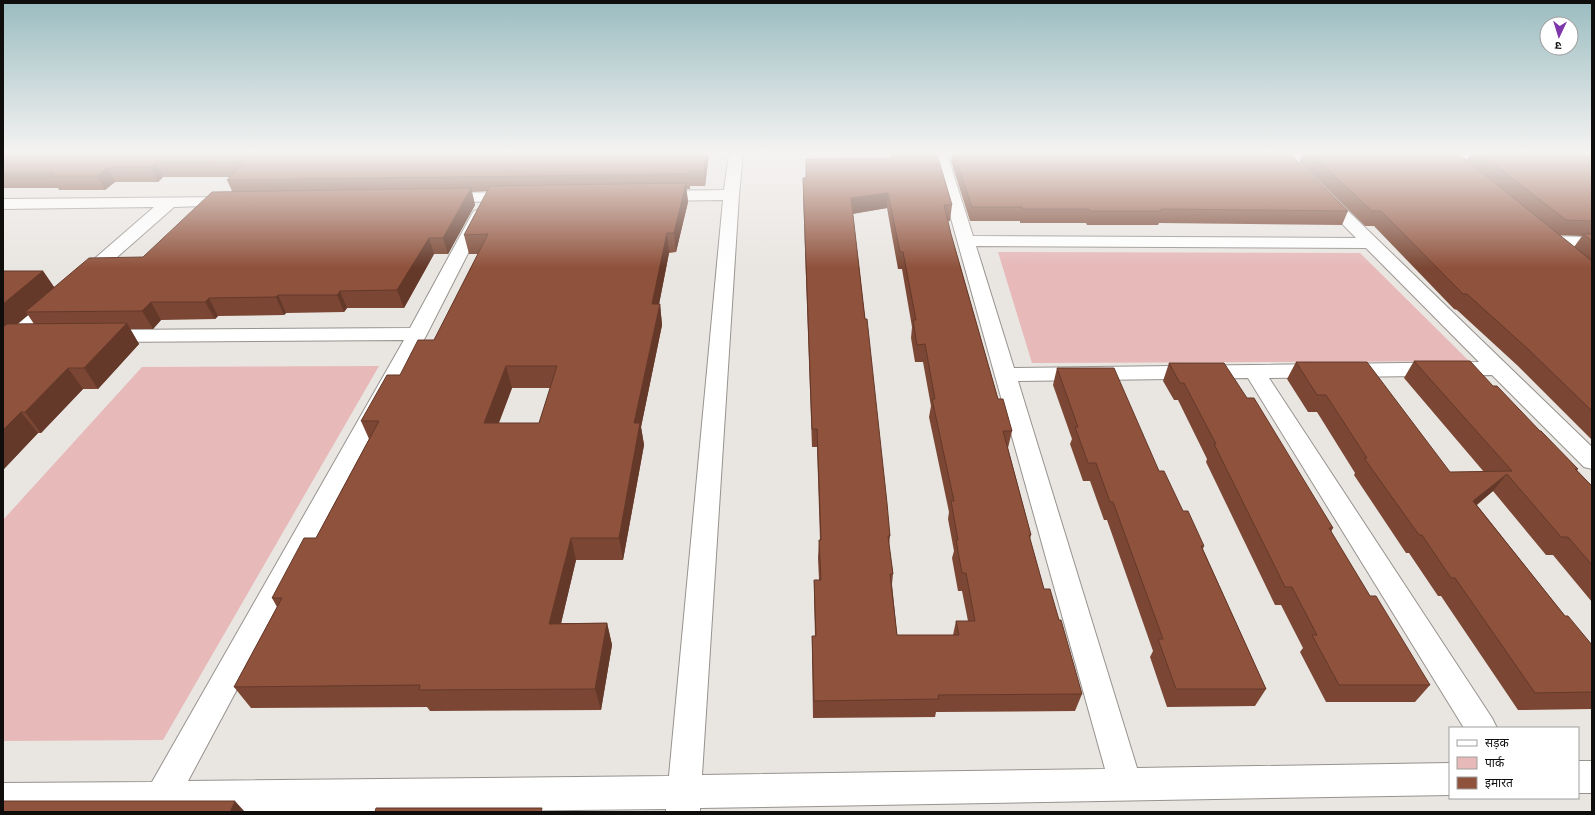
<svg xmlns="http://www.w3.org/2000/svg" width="1595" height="815" font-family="'Asap Condensed','Noto Sans Devanagari',sans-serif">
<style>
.green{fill:#e7b9b9}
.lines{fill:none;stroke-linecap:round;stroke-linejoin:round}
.minor-casing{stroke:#97938f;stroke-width:2}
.minor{fill:#fff;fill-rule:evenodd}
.wall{fill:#7b4734;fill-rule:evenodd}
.shaded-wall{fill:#64392a}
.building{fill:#8f523c;stroke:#64392a;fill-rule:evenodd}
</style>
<rect width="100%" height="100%" fill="#e9e5e1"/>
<path class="green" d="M 998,252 L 1360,253 L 1469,361 L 1032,363 Z
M 379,366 L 163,740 L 3,741 L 3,520 L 142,367 Z"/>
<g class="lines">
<g class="minor-casing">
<path id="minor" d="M 729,154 L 743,154 L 739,195 L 702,775 L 1105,769 L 933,154 L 947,154 L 973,236 L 1356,238 L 1274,154 L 1289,154 L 1592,447 L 1592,469 L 1584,467 L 1492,375 L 1269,378 L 1492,718 L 1497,728 L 1464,728 L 1248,378 L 1018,381 L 1137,768 L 1450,763 L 1450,795 L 700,808 L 700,812 L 666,812 L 666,809 L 388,812 L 3,812 L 3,783 L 152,782 L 404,340 L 105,342 L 98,340 L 95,336 L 98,332 L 105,330 L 410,328 L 472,214 L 474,211 L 480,209 L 486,211 L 488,214 L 427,334 L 188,781 L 669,776 L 723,200 L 658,201 L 652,199 L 650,196 L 652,193 L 658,191 L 724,190 ZM 976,246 L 1366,248 L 1479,362 L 1014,368 Z
M 1442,154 L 1505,154 L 1506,156 L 1504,159 L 1499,160 L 1448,160 L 1443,159 L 1441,156 Z
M 514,192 L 520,194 L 522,197 L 520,200 L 444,203 L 438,201 L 436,198 L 438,195 L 444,193 Z
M 230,197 L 236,199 L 238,202 L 236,205 L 174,207 L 90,281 L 84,282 L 78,281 L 75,277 L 78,273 L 154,207 L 3,209 L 3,199 Z
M 1550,236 L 1592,237 L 1592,247 L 1544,245 L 1541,241 L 1544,237 Z
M 55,296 L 62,298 L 64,302 L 62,306 L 10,352 L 3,354 L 3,337 L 48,298 Z
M 1578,761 L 1592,761 L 1592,793 L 1578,793 Z"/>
</g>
<use href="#minor" class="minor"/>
</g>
<path class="wall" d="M 3,154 L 709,154 L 705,186 L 690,186 L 690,189 L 686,189 L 688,202 L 676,252 L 669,253 L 659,304 L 660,304 L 662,325 L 641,427 L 644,445 L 623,560 L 576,560 L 561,623 L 607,623 L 612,645 L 601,710 L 430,711 L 427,707 L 251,708 L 234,687 L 277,607 L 272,598 L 316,538 L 369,439 L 361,421 L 400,375 L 434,340 L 478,254 L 469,254 L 464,235 L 487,191 L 472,192 L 475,205 L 448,254 L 434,254 L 404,308 L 347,308 L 344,312 L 286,313 L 284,315 L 218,316 L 215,319 L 161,320 L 153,329 L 130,329 L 139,344 L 98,389 L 83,389 L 41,433 L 38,433 L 3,470 L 3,271 L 43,271 L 54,287 L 143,257 L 232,191 L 227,180 L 229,177 L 163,177 L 158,182 L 115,182 L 105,190 L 59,190 L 58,188 L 3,188 ZM 28,315 L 34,324 L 17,324 ZM 512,388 L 550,388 L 539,423 L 499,423 Z
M 891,154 L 937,154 L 952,205 L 950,221 L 948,221 L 951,234 L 998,399 L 1012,431 L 1008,448 L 1031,535 L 1030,539 L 1044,589 L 1059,620 L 1082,694 L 1075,711 L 936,712 L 935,717 L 813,718 L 812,654 L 812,636 L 815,636 L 814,598 L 814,580 L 819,580 L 818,558 L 819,540 L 820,540 L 817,447 L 812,447 L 803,193 L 803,178 L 891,158 ZM 887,208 L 898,269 L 902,269 L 912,327 L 911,338 L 915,362 L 923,362 L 931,406 L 929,417 L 949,512 L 948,519 L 954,551 L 952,558 L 958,591 L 962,591 L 968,621 L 956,621 L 953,635 L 897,635 L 892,584 L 893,574 L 889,545 L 890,536 L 853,214 Z
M 952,154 L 1290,154 L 1348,211 L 1342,225 L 1159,223 L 1158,225 L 1087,225 L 1086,223 L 1020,223 L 1020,221 L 970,221 L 951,161 Z
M 1300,154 L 1459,154 L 1467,160 L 1470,154 L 1592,154 L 1592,440 L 1518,366 L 1457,310 L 1454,309 L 1374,226 L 1365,226 L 1299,162 L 1302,156 ZM 1559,235 L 1582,236 L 1574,247 Z
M 1414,361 L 1493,386 L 1578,469 L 1577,470 L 1592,486 L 1592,602 L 1553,555 L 1546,555 L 1493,491 L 1477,505 L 1565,616 L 1592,645 L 1592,709 L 1518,710 L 1441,596 L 1438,596 L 1409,553 L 1406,553 L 1354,475 L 1355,473 L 1317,412 L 1308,412 L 1287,379 L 1296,362 L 1450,472 L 1484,472 L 1404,378 Z
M 1169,363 L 1247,398 L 1333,528 L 1331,532 L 1370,596 L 1430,685 L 1415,702 L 1326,702 L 1300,652 L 1303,648 L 1281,605 L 1275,605 L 1206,462 L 1207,459 L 1178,400 L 1174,400 L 1163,381 Z
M 1057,368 L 1159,471 L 1204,546 L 1203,549 L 1266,689 L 1255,706 L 1167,707 L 1150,657 L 1153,651 L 1107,520 L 1104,520 L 1090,481 L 1083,481 L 1070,444 L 1072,439 L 1053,385 Z"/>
<path class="shaded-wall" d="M 706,154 L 709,154 L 705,186 L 704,171 Z
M 156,163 L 163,177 L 158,182 L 150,167 Z
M 107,168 L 115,182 L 105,190 L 97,176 Z
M 686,183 L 688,202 L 676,252 L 674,233 Z
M 471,188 L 475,205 L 448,254 L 443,238 Z
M 888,193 L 887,208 L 850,214 L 851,198 Z
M 667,233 L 669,253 L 655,325 L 652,304 Z
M 429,238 L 434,254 L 404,308 L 397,290 Z
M 43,271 L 56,290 L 25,312 L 28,315 L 3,336 L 3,304 Z
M 340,291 L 347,308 L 344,312 L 337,295 Z
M 278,295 L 286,313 L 284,315 L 276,297 Z
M 209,298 L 218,316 L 215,319 L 205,302 Z
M 151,302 L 161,320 L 153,329 L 142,311 Z
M 660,304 L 662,325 L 641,427 L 644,445 L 623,560 L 619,538 L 634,423 Z
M 127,323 L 139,344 L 98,389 L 84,368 Z
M 506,366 L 512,388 L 490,445 L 484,423 Z
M 68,368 L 83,389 L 41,433 L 25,412 Z
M 21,412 L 38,433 L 3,470 L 3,430 Z
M 1507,474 L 1493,491 L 1460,518 L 1473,501 Z
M 571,538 L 576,560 L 556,645 L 549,624 Z
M 607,623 L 612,645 L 601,710 L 595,689 Z
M 235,801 L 245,812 L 230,812 Z"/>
<path class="building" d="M 3,154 L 706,154 L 704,171 L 689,171 L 689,174 L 227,180 L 245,162 L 156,163 L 150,167 L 107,168 L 97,176 L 50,176 L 54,173 L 3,173 Z
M 893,154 L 937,154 L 952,205 L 944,205 L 951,234 L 998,399 L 1003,399 L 1012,431 L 1003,431 L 1031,535 L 1029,535 L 1044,589 L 1050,589 L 1059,620 L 1061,620 L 1082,694 L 938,695 L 939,699 L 814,701 L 812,636 L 816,636 L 814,580 L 821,580 L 819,540 L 821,540 L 817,429 L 812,429 L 803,178 L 806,178 L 806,159 L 893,158 ZM 888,193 L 900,252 L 903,252 L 916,320 L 913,320 L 917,345 L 925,344 L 935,399 L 932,399 L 954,501 L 951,501 L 958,540 L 956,540 L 962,573 L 966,573 L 975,621 L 956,621 L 959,635 L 897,635 L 890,574 L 893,574 L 888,536 L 890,536 L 887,503 L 867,319 L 865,319 L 851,198 Z
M 954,154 L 1290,154 L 1348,211 L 1161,209 L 1162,211 L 1090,211 L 1089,209 L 1023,209 L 1022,207 L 972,207 Z
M 1311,154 L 1459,154 L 1592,261 L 1592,411 L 1529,350 L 1467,294 L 1463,294 L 1381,211 L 1372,211 Z
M 1481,154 L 1592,154 L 1592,221 L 1566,220 Z
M 686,183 L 674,233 L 667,233 L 652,304 L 660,304 L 634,423 L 640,423 L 619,538 L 571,538 L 549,624 L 607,623 L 595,689 L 419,690 L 420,685 L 234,687 L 282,598 L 272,598 L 304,538 L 316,538 L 379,421 L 361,421 L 387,375 L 400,375 L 418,340 L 434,340 L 488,234 L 464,235 L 490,186 ZM 506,366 L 557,366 L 539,423 L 484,423 Z
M 471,188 L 443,238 L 429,238 L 397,290 L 340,291 L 337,295 L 278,295 L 276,297 L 209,298 L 205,302 L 151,302 L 142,311 L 25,312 L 89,258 L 143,257 L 212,192 Z
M 1583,234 L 1592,234 L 1592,241 Z
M 3,271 L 43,271 L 3,304 Z
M 127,323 L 84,368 L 68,368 L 25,412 L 21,412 L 3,430 L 3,327 L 7,324 Z
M 1414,361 L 1470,361 L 1493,386 L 1497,386 L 1540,431 L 1541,431 L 1578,469 L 1575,469 L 1592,486 L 1592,565 L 1568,537 L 1561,537 L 1507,474 L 1473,501 L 1565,616 L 1568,616 L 1592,645 L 1592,692 L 1535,693 L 1455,578 L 1451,578 L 1422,535 L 1419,535 L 1364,458 L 1367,458 L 1326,395 L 1317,395 L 1296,362 L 1367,362 L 1450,472 L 1512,471 Z
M 1169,363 L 1224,363 L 1247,398 L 1254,398 L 1333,528 L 1329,528 L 1370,596 L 1376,596 L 1430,685 L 1339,685 L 1312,635 L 1317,635 L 1292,587 L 1285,587 L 1214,444 L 1216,444 L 1184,383 L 1180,383 Z
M 1057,368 L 1114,368 L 1159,471 L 1164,471 L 1183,511 L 1188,511 L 1204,546 L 1201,546 L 1266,689 L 1176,689 L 1158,639 L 1163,639 L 1113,502 L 1110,502 L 1096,463 L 1088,463 L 1075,427 L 1078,427 Z
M 3,801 L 235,801 L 230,812 L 3,812 Z
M 376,808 L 542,808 L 541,812 L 375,812 Z"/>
<linearGradient id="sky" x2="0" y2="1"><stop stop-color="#9abcc0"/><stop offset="0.57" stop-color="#f5f3f2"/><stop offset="1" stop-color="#f5f3f2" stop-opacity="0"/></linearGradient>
<rect width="1595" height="268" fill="url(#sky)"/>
<rect width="1595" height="815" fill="none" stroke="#100e0d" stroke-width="8"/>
<rect x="1449" y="727" width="130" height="72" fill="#ffffff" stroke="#9f9f9e"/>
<rect x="1457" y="740" width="20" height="6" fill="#ffffff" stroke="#9f9f9e"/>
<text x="1485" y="747" font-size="12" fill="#100e0d">सड़क</text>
<rect x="1457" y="757" width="20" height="12" fill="#e7b9b9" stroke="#9f9f9e"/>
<text x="1485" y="767" font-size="12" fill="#100e0d">पार्क</text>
<rect x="1457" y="777" width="20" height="12" fill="#8f523c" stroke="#9f9f9e"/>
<text x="1485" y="787" font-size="12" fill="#100e0d">इमारत</text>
<g transform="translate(1559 36) rotate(184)"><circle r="19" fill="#ffffff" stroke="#9f9f9e"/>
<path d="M0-3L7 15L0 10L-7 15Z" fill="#7d37aa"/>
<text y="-6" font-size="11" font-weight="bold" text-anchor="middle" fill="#100e0d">उ</text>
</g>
</svg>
